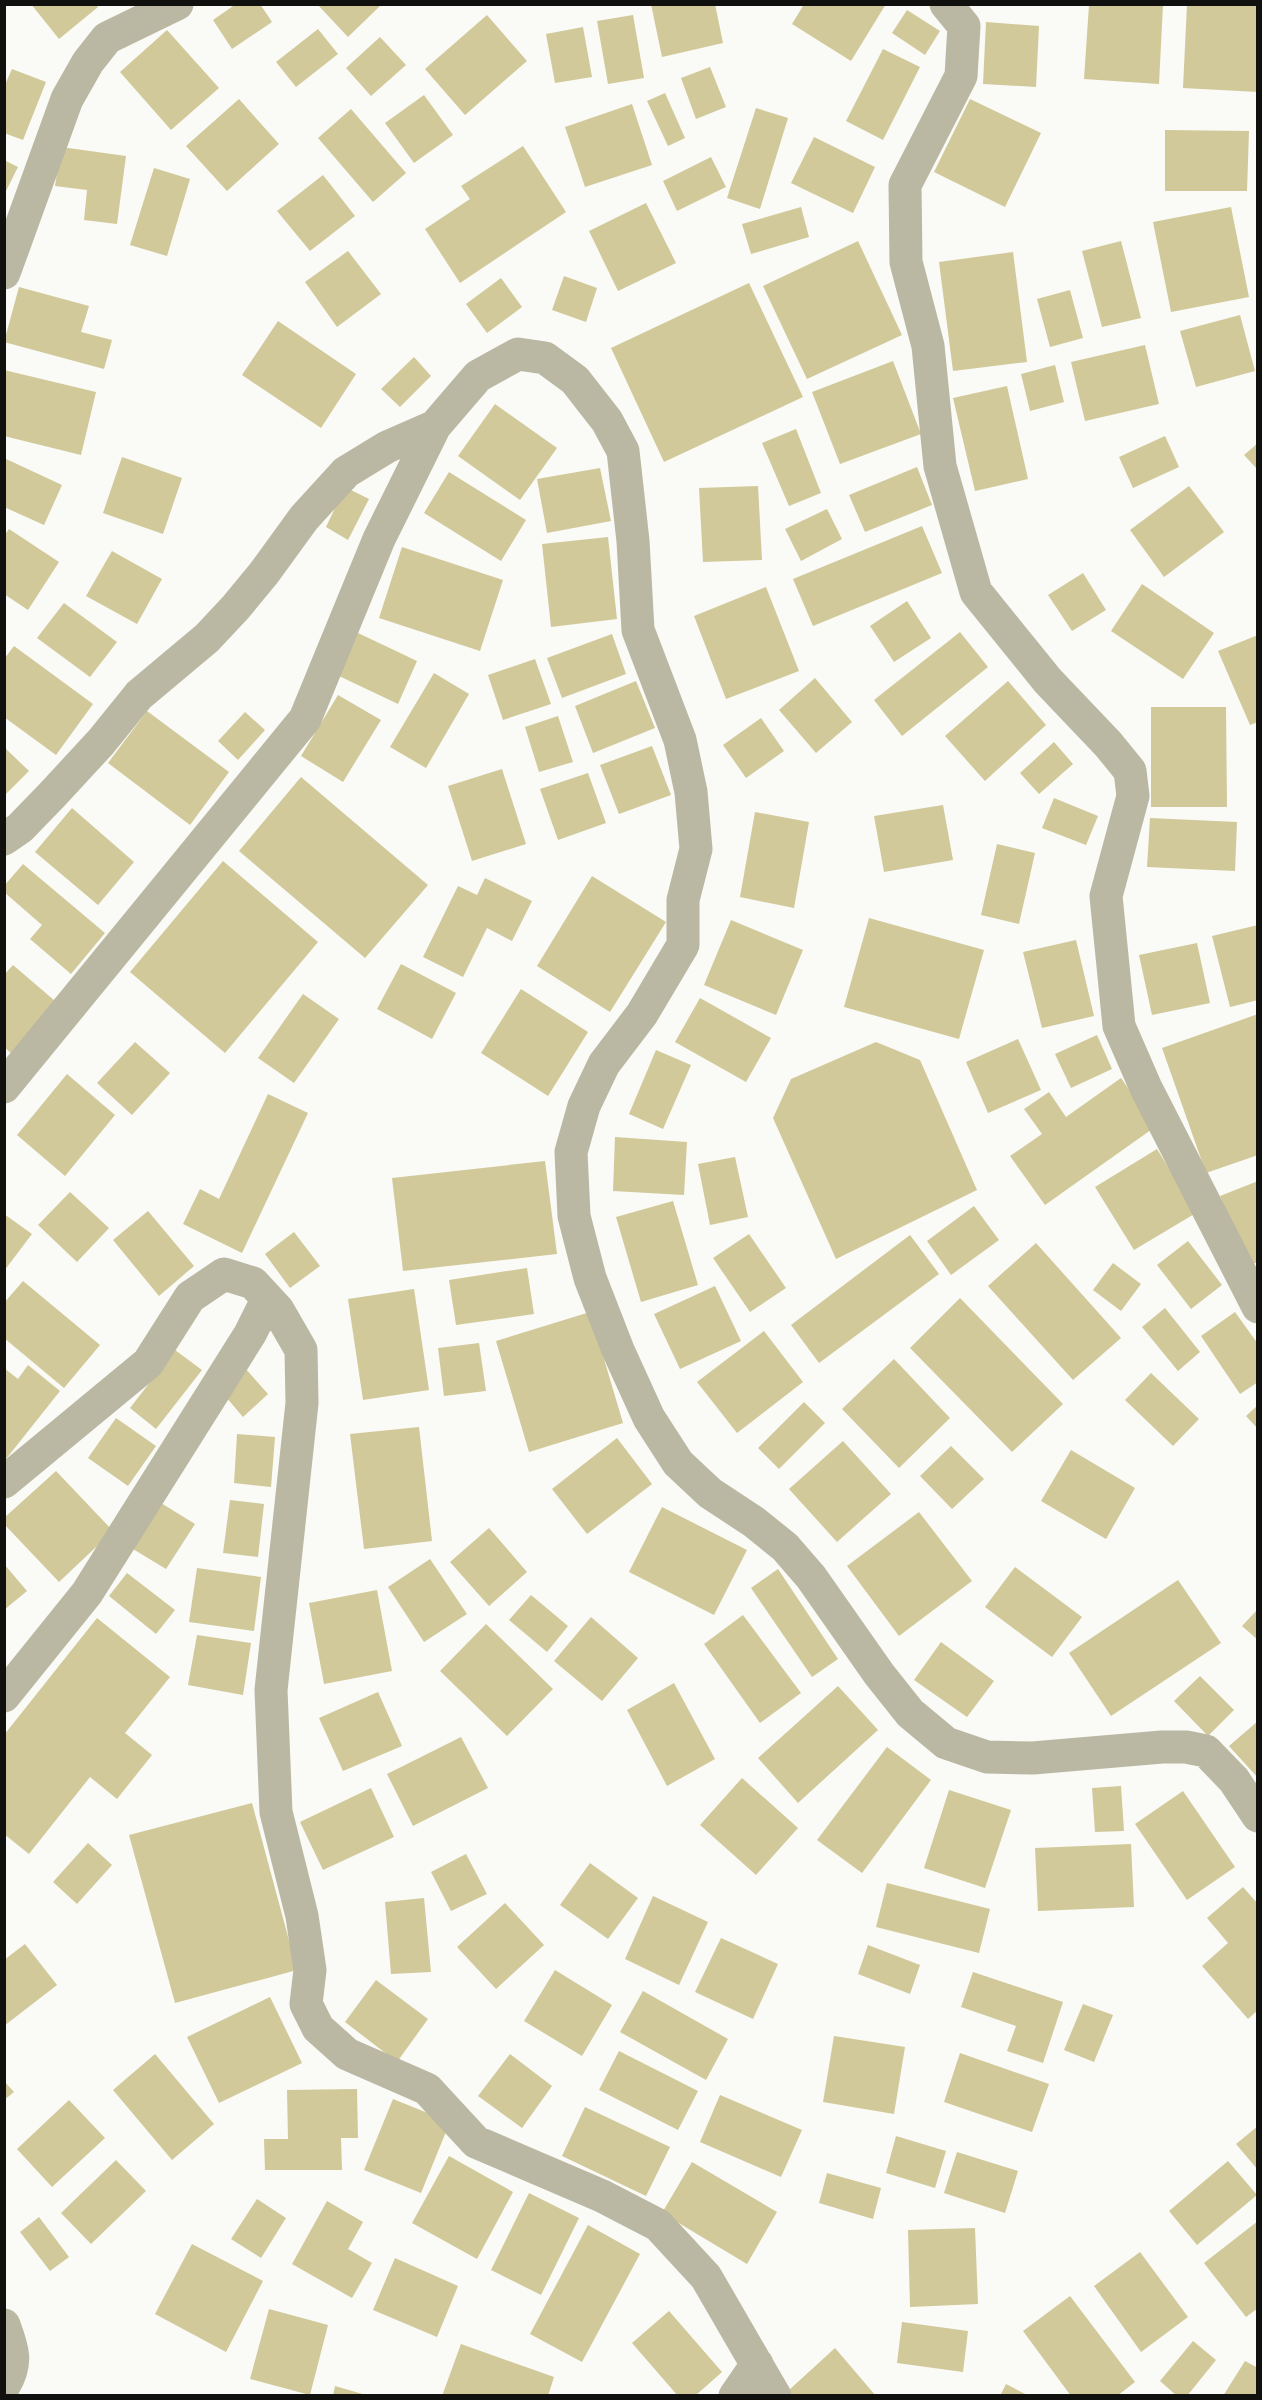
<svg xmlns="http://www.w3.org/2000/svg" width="1262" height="2400" font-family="'Varela Round',sans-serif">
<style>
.building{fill:#d1c999}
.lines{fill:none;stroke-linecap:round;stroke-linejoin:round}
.street{stroke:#bab7a2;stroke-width:33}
</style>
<rect width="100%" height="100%" fill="#fafaf6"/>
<path class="building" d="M 31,4 L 96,4 L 98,7 L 59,39 Z
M 236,4 L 260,4 L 272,22 L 232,49 L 213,20 Z
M 317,4 L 382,4 L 348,37 Z
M 651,4 L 715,4 L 723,43 L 662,57 Z
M 801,4 L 886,4 L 851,61 L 792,24 L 803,6 Z
M 1187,4 L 1258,4 L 1258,92 L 1183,88 Z
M 1089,5 L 1163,5 L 1159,84 L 1084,79 Z
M 907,10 L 940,31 L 925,55 L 892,33 Z
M 487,15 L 527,61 L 465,115 L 425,69 Z
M 633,15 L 644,78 L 608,84 L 597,21 Z
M 986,22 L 1039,26 L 1036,87 L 983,84 Z
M 583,27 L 592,77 L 555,83 L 546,34 Z
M 318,29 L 338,54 L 296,87 L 276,62 Z
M 167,30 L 219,88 L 171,130 L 120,72 Z
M 380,37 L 406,65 L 371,96 L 346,68 Z
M 883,49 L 920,67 L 883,140 L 846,121 Z
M 710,67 L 726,107 L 696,119 L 681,78 Z
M 12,69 L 46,82 L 23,140 L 4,133 L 4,87 Z
M 665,93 L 685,138 L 668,146 L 647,101 Z
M 424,95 L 453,135 L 414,163 L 385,123 Z
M 239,99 L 279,144 L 227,191 L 186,146 Z
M 970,99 L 1041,133 L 1005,207 L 934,172 Z
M 632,104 L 652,165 L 585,187 L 565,127 Z
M 756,108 L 788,118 L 760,209 L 727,198 Z
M 351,109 L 406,173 L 373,202 L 318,138 Z
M 1165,130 L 1249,131 L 1247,191 L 1165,191 Z
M 814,137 L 875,167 L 853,213 L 791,183 Z
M 523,146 L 566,212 L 460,283 L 425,229 L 470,199 L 461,186 Z
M 61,147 L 126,156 L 117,224 L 84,220 L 87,190 L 55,186 Z
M 711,157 L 726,187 L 677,211 L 663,181 Z
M 4,160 L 18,167 L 4,195 Z
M 154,168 L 190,179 L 167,256 L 130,245 Z
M 323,175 L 355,216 L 310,251 L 277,211 Z
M 646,203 L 676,263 L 618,291 L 589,231 Z
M 801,207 L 809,237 L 751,254 L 742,224 Z
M 1231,207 L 1249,297 L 1171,312 L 1153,222 Z
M 858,241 L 902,335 L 807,379 L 763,286 Z
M 1121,241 L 1141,318 L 1102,327 L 1082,251 Z
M 348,251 L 381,294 L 337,327 L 305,282 Z
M 1013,252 L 1027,362 L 953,371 L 939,262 Z
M 564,276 L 597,288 L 586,322 L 552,310 Z
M 501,278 L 522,307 L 487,333 L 466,304 Z
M 749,283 L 803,397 L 664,462 L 611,348 Z
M 19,287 L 89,306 L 81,332 L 112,340 L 104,369 L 4,342 Z
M 1070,290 L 1083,338 L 1050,347 L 1037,299 Z
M 1240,315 L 1255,371 L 1196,387 L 1180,331 Z
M 278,321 L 356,374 L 321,428 L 242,375 Z
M 1145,345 L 1159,404 L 1085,421 L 1071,362 Z
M 414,357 L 431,376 L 400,407 L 381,389 Z
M 893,361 L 921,434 L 840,464 L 812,392 Z
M 1055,365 L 1064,402 L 1030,411 L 1021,374 Z
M 4,370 L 96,392 L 81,455 L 4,436 Z
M 1007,386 L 1028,479 L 975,491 L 953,398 Z
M 495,404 L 557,448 L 520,500 L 458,456 Z
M 796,429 L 821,493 L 789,506 L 762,443 Z
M 1165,436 L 1179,467 L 1133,488 L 1119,457 Z
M 1258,443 L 1258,470 L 1244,455 Z
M 122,457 L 182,478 L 163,534 L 103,513 Z
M 4,458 L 62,485 L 44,525 L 4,507 Z
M 917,467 L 932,505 L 865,532 L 849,495 Z
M 600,468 L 611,521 L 547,533 L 537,479 Z
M 449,472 L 526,520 L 501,561 L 424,513 Z
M 758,486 L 762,560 L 703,562 L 699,488 Z
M 1189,486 L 1224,532 L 1164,577 L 1130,530 Z
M 345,487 L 369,499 L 348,540 L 326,527 Z
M 827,509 L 842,539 L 801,561 L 785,529 Z
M 922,526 L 942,573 L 813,626 L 793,579 Z
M 9,529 L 59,562 L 28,610 L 4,594 L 4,536 Z
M 608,537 L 617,619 L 551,627 L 542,544 Z
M 402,547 L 503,580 L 480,651 L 379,618 Z
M 112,551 L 162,579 L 137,624 L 86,596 Z
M 1083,573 L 1106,610 L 1072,631 L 1048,595 Z
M 1142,584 L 1214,633 L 1183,679 L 1111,631 Z
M 766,587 L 799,671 L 726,699 L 694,616 Z
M 907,601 L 931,638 L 894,662 L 870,626 Z
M 64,603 L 117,642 L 90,677 L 37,638 Z
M 960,632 L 988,667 L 902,736 L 874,700 Z
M 358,633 L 417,661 L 398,704 L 339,676 Z
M 612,634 L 626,674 L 562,698 L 547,658 Z
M 1258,635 L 1258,722 L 1250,725 L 1218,651 Z
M 14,646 L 93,704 L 56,755 L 4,717 L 4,659 Z
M 535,659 L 551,704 L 503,720 L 488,675 Z
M 434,673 L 469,694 L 426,768 L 390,747 Z
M 815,678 L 852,722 L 816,753 L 779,710 Z
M 636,681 L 655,728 L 593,753 L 575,706 Z
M 1008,681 L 1046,725 L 985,781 L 945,736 Z
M 338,695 L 381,720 L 343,782 L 301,756 Z
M 1151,707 L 1226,707 L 1227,807 L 1151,807 Z
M 147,711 L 229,772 L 190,825 L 108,763 Z
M 245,712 L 265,730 L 238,760 L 218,741 Z
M 558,716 L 573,762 L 539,772 L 525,727 Z
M 761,718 L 784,751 L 746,778 L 723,745 Z
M 1054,742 L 1073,764 L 1039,794 L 1020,773 Z
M 652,746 L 671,795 L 619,814 L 600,765 Z
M 4,747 L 29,771 L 4,796 Z
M 502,769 L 526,844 L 472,861 L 448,786 Z
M 588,773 L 606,823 L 558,840 L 540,789 Z
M 301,777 L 428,885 L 365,958 L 239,851 Z
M 1054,798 L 1098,816 L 1086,845 L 1042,828 Z
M 943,805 L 953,860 L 884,872 L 874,816 Z
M 72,808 L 134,862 L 98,905 L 35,852 Z
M 755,812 L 809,822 L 794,908 L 740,897 Z
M 1150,818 L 1237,822 L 1235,871 L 1147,867 Z
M 997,844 L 1035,853 L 1019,924 L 981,915 Z
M 223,861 L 318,942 L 225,1053 L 130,972 Z
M 23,864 L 105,933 L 71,974 L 30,939 L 42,925 L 4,892 L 4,886 Z
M 592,876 L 666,922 L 610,1012 L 537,966 Z
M 485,878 L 532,901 L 512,941 L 487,928 L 463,977 L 423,957 L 458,886 L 477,895 Z
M 869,918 L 984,950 L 959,1039 L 844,1007 Z
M 731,920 L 803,950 L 776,1015 L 704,985 Z
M 1258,925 L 1258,1000 L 1230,1007 L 1212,936 Z
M 1076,940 L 1094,1016 L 1042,1028 L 1023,952 Z
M 1197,943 L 1210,1003 L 1152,1015 L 1139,955 Z
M 401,964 L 456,993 L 432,1039 L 377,1009 Z
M 13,965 L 55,1001 L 11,1053 L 4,1047 L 4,975 Z
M 521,989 L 588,1032 L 548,1096 L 481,1053 Z
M 303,994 L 339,1019 L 294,1083 L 258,1058 Z
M 700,998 L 771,1038 L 746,1082 L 675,1042 Z
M 1258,1014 L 1258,1155 L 1206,1173 L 1162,1048 Z
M 1097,1035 L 1112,1069 L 1071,1088 L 1055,1054 Z
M 1018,1039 L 1041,1090 L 988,1113 L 966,1062 Z
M 135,1042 L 170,1073 L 132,1115 L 97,1083 Z
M 876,1042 L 920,1060 L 977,1190 L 836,1259 L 773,1118 L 791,1079 Z
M 656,1050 L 691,1065 L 663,1129 L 629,1114 Z
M 67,1074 L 115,1115 L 65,1176 L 17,1135 Z
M 1121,1078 L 1155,1127 L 1045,1205 L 1010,1156 L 1042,1134 L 1024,1109 L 1049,1092 L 1066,1117 Z
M 268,1094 L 308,1113 L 242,1253 L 183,1224 L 200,1189 L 219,1199 Z
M 615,1137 L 687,1142 L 684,1195 L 613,1191 Z
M 1157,1149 L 1196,1213 L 1134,1250 L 1095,1187 Z
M 735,1157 L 748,1217 L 710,1225 L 698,1164 Z
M 545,1161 L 557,1254 L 403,1271 L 392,1178 Z
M 1258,1181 L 1258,1262 L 1249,1265 L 1220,1196 Z
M 70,1192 L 109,1228 L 77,1262 L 38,1225 Z
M 673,1201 L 698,1285 L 641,1302 L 616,1217 Z
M 974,1206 L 999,1240 L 951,1275 L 927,1241 Z
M 148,1211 L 194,1266 L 159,1296 L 113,1240 Z
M 4,1214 L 32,1234 L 4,1271 Z
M 294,1232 L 320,1266 L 290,1288 L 265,1254 Z
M 749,1234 L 786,1288 L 750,1312 L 713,1258 Z
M 910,1235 L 939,1274 L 819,1363 L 791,1325 Z
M 1188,1241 L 1222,1285 L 1191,1309 L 1157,1265 Z
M 1036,1243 L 1121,1338 L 1073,1380 L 988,1286 Z
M 1113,1263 L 1141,1284 L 1121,1311 L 1093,1290 Z
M 527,1268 L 534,1314 L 456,1325 L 449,1280 Z
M 23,1281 L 100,1345 L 64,1388 L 4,1338 L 4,1303 Z
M 715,1286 L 741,1341 L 680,1369 L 654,1314 Z
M 414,1289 L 429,1390 L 363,1400 L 348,1299 Z
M 960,1298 L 1063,1404 L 1012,1452 L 910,1348 Z
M 1165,1308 L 1200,1352 L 1178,1371 L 1142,1327 Z
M 590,1312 L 623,1423 L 529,1452 L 496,1341 Z
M 1235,1312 L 1258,1344 L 1258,1382 L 1240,1394 L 1201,1336 Z
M 764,1331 L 803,1382 L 737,1433 L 697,1382 Z
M 479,1343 L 486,1391 L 444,1396 L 438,1348 Z
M 175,1350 L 202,1370 L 156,1429 L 130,1408 Z
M 894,1359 L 950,1418 L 899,1468 L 842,1409 Z
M 28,1365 L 60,1391 L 6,1459 L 4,1457 L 4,1368 L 18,1379 Z
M 245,1368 L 268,1394 L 243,1417 L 220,1390 Z
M 1151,1373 L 1199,1419 L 1173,1446 L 1125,1400 Z
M 804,1402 L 825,1423 L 779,1469 L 758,1448 Z
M 1258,1405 L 1258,1429 L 1246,1416 Z
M 116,1418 L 156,1446 L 128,1486 L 88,1458 Z
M 419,1427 L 432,1541 L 364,1549 L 350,1434 Z
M 237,1434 L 275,1437 L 271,1487 L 234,1483 Z
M 617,1438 L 652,1484 L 587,1534 L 552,1489 Z
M 843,1441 L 891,1494 L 837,1542 L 789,1489 Z
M 951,1446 L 984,1479 L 952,1509 L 920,1476 Z
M 1071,1450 L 1135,1488 L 1106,1539 L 1041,1501 Z
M 56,1471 L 113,1531 L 59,1582 L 4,1524 L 4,1518 Z
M 230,1500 L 264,1504 L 258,1557 L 223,1553 Z
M 161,1503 L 195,1524 L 166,1569 L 133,1549 Z
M 662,1507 L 747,1550 L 714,1615 L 629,1572 Z
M 919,1512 L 972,1581 L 899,1636 L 847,1566 Z
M 489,1528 L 527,1572 L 489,1606 L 450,1562 Z
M 430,1559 L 467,1614 L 424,1642 L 388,1587 Z
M 4,1564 L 27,1591 L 4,1610 Z
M 1015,1567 L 1082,1617 L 1052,1657 L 985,1607 Z
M 197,1568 L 261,1577 L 254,1631 L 189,1622 Z
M 778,1569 L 838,1659 L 812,1677 L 751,1588 Z
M 127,1573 L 175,1610 L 156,1634 L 109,1596 Z
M 1178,1580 L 1221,1643 L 1111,1716 L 1069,1653 Z
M 377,1590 L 392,1671 L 324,1684 L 309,1603 Z
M 531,1595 L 568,1626 L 547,1652 L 509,1620 Z
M 1258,1609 L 1258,1640 L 1242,1626 Z
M 743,1615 L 801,1693 L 760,1723 L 704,1644 Z
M 591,1617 L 638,1658 L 602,1701 L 554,1661 Z
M 97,1618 L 170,1677 L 125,1733 L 152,1755 L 117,1799 L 90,1777 L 29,1854 L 4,1834 L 4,1735 Z
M 486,1624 L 553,1689 L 507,1736 L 440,1671 Z
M 197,1635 L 251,1643 L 243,1695 L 188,1685 Z
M 941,1642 L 994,1681 L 967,1717 L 914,1680 Z
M 1200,1676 L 1234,1710 L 1208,1736 L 1174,1701 Z
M 674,1683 L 715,1759 L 667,1786 L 627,1710 Z
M 838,1686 L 878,1730 L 798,1803 L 758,1758 Z
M 378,1692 L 402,1746 L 343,1771 L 319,1718 Z
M 1258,1721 L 1258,1778 L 1229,1746 Z
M 461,1737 L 488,1788 L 413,1826 L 387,1774 Z
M 887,1747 L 931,1780 L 862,1873 L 817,1840 Z
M 742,1778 L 798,1828 L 756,1875 L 700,1825 Z
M 1121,1786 L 1124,1831 L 1095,1832 L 1092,1788 Z
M 371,1788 L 394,1837 L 323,1870 L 300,1822 Z
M 949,1790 L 1011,1810 L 985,1888 L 924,1868 Z
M 1183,1791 L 1235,1867 L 1187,1900 L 1135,1824 Z
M 252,1803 L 297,1970 L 175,2003 L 129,1835 Z
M 88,1843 L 112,1865 L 77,1904 L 53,1882 Z
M 1131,1844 L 1134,1907 L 1038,1911 L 1035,1848 Z
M 466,1854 L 487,1894 L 451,1911 L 431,1872 Z
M 590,1863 L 638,1898 L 608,1939 L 560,1905 Z
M 887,1883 L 990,1909 L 979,1953 L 876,1927 Z
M 1243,1887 L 1258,1904 L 1258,2010 L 1248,2019 L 1202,1966 L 1228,1943 L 1207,1918 Z
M 653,1896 L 708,1922 L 679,1985 L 625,1959 Z
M 424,1898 L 431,1972 L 391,1974 L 385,1902 Z
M 505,1903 L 544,1945 L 496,1989 L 457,1947 Z
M 721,1938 L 778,1964 L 753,2019 L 695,1992 Z
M 25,1944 L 57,1985 L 4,2026 L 4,1960 Z
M 868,1945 L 920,1965 L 910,1994 L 858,1974 Z
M 555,1970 L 612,2005 L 582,2056 L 524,2021 Z
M 973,1972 L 1063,2002 L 1043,2063 L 1007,2051 L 1016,2026 L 961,2007 Z
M 376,1980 L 428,2019 L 397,2062 L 345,2022 Z
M 643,1991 L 728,2039 L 706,2080 L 620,2032 Z
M 270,1997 L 302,2063 L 219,2103 L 187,2037 Z
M 1083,2004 L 1113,2015 L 1094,2062 L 1064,2050 Z
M 834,2036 L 905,2047 L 894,2114 L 823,2102 Z
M 619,2051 L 698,2091 L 678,2130 L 599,2090 Z
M 960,2053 L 1049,2084 L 1032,2132 L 944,2102 Z
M 155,2054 L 214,2124 L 172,2160 L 113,2090 Z
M 510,2054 L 552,2086 L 522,2128 L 478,2096 Z
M 4,2081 L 14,2092 L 4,2100 Z
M 357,2089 L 358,2138 L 341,2138 L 342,2170 L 265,2170 L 264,2139 L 288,2139 L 287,2090 Z
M 720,2095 L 802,2130 L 781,2177 L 700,2142 Z
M 393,2099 L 450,2122 L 421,2193 L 364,2170 Z
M 69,2100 L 105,2138 L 52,2187 L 17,2149 Z
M 585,2107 L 670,2147 L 646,2196 L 562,2156 Z
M 1258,2126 L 1258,2170 L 1236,2144 Z
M 896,2136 L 946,2151 L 935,2188 L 886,2173 Z
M 957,2152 L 1018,2171 L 1005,2213 L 944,2193 Z
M 449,2156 L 513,2192 L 477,2259 L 412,2223 Z
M 116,2160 L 146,2191 L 91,2244 L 61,2213 Z
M 1228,2161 L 1257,2195 L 1197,2245 L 1169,2211 Z
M 692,2162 L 777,2212 L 747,2264 L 662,2213 Z
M 827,2173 L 881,2188 L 873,2219 L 819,2203 Z
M 529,2193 L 579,2218 L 541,2295 L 491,2270 Z
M 257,2199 L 286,2218 L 261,2258 L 231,2239 Z
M 327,2201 L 363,2222 L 348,2249 L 372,2263 L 352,2298 L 292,2264 Z
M 39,2217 L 69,2257 L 50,2271 L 20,2232 Z
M 1258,2221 L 1258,2308 L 1246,2317 L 1204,2263 Z
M 588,2225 L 640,2254 L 582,2362 L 530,2334 Z
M 975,2228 L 978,2304 L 910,2307 L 908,2230 Z
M 192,2244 L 263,2281 L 226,2352 L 155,2314 Z
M 1140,2252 L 1188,2317 L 1141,2352 L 1094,2286 Z
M 395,2258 L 458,2286 L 437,2337 L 373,2310 Z
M 1070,2296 L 1135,2382 L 1117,2396 L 1071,2396 L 1023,2331 Z
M 269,2309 L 328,2325 L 310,2395 L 250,2379 Z
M 669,2311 L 722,2372 L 695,2396 L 678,2396 L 632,2343 Z
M 902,2322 L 968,2331 L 963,2372 L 897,2363 Z
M 1193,2341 L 1216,2360 L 1187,2396 L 1177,2396 L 1160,2381 Z
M 461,2344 L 554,2377 L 548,2396 L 442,2396 Z
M 835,2348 L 876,2396 L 793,2396 L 788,2391 Z
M 1245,2361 L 1258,2368 L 1258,2396 L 1223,2396 Z
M 1006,2384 L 1029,2396 L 1000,2396 Z
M 335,2386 L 366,2395 L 366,2396 L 333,2396 Z"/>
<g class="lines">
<path class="street" d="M 946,4 L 964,26 L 961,76 L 905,185 L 906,262 L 928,346 L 940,466 L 976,592 L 1048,681 L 1108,744 L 1130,771 L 1133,796 L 1106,896 L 1119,1026 L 1146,1088 L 1258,1307
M 4,273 L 67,99 L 88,62 L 107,38 L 177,4
M 4,839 L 20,828 L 52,795 L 101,742 L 139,695 L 207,638 L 236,607 L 264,573 L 304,518 L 346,472 L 387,447 L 435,426
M 4,1087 L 305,719 L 379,539 L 435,426 L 478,376 L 518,354 L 545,358 L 575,380 L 607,421 L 623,451 L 633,541 L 638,630 L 680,740 L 691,792 L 696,849 L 683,900 L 683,945 L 642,1014 L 604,1064 L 584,1106 L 571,1152 L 574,1216 L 590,1278 L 618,1350 L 649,1418 L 678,1463 L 710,1493 L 754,1522 L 785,1547 L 811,1577 L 879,1674 L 910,1713 L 946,1743 L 987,1757 L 1033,1758 L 1162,1747 L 1186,1747 L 1206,1751 L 1234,1780 L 1258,1816
M 4,1482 L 148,1363 L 190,1297 L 224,1274 L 253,1283 L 278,1310 L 301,1350 L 302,1403 L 271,1690 L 276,1812 L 302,1916 L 310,1970 L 306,2004 L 318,2028 L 347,2054 L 427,2089 L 476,2142 L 602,2196 L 658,2225 L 706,2277 L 775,2396
M 4,1696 L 87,1593 L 250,1334 L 267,1300
M 4,2325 C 13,2349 18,2363 4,2386
M 735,2396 L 757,2364"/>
</g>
<rect width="1262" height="2400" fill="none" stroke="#10100f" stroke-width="12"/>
</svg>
